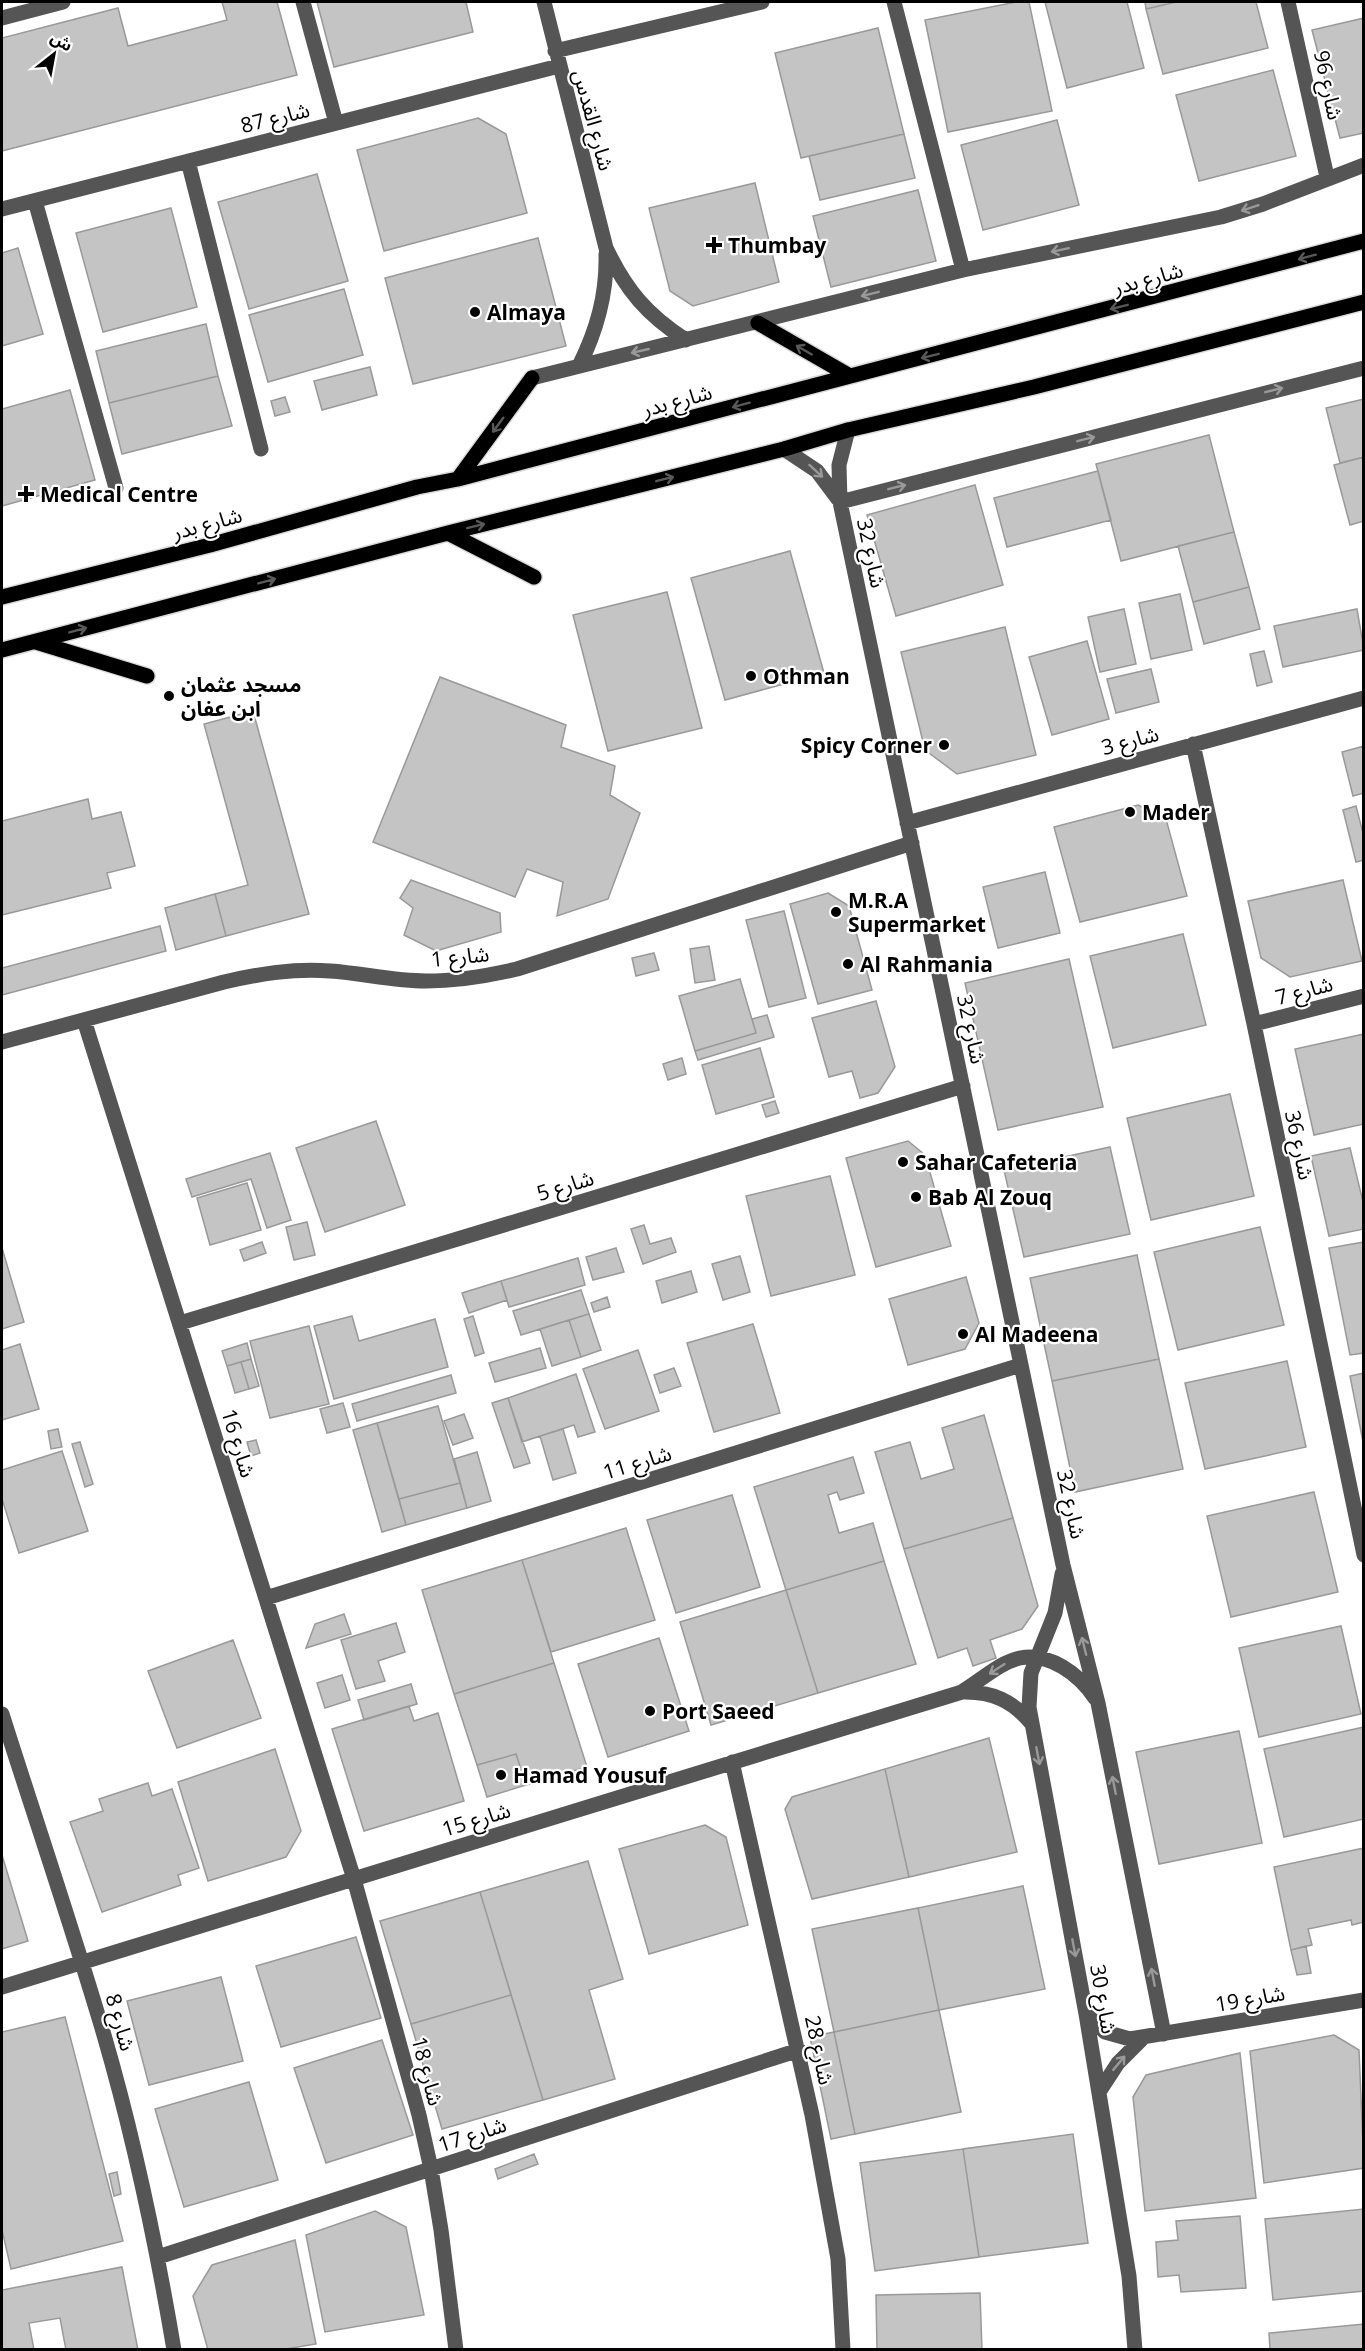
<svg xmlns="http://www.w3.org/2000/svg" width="1365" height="2351" font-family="'Open Sans','Noto Sans Arabic',sans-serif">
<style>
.building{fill:#c4c4c4;stroke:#999;stroke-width:1.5}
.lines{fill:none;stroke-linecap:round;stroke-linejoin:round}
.major-casing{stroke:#dbdbdb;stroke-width:18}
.minor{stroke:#555;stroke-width:15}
.major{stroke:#000;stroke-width:15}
.oneway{stroke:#999}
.oneway2{stroke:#595959}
.poi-dot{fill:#000;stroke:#fff;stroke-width:2}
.labels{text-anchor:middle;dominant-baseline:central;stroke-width:4.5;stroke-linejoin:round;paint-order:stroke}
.street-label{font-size:21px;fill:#000;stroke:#fff}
.poi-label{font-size:21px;font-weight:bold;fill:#000;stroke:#fff;text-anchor:start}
</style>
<rect width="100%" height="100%" fill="#fff"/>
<path class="building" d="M 222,2 L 277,2 L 297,75 L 2,151 L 2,38 L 118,8 L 128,46 L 227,20 Z
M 317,2 L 466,2 L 473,32 L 334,67 Z
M 1016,2 L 1029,2 L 1052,111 L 948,132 L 925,20 Z
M 1045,2 L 1127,2 L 1144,68 L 1067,88 Z
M 1145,2 L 1176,2 L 1146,9 Z
M 1176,2 L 1256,2 L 1268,48 L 1163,74 L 1146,9 Z
M 1364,18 L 1364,133 L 1340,138 L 1312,30 Z
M 878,28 L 904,134 L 801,158 L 775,53 Z
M 1273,70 L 1296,156 L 1199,181 L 1176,95 Z
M 478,118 L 506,134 L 527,213 L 384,251 L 357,150 Z
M 1057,120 L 1079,205 L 983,230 L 961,145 Z
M 904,134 L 915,178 L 820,200 L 809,156 Z
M 317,174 L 348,281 L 249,309 L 218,202 Z
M 755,183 L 779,282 L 693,306 L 670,291 L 649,208 Z
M 918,190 L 936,261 L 831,287 L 813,216 Z
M 171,208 L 197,307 L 103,332 L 76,233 Z
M 538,238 L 566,346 L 413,384 L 385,278 Z
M 18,248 L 43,334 L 2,346 L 2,253 Z
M 344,289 L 363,355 L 268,382 L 249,315 Z
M 206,324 L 218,376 L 109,403 L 96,351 Z
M 370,367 L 377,395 L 322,410 L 314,381 Z
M 218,376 L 232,426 L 122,454 L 109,403 Z
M 70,390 L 95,480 L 2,506 L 2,409 Z
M 285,397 L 290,412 L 275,416 L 271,401 Z
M 1364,399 L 1364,457 L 1340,463 L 1326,408 Z
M 1209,435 L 1234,532 L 1121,561 L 1096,464 Z
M 1364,457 L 1364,521 L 1350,525 L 1334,465 Z
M 1098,471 L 1111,520 L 1007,547 L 994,498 Z
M 975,485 L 1003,585 L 896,616 L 867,515 Z
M 1234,532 L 1249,587 L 1193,602 L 1178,546 Z
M 790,551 L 824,673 L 725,700 L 691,578 Z
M 1249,587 L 1260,629 L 1204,644 L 1193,602 Z
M 667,592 L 702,728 L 608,751 L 573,615 Z
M 1180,594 L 1192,650 L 1151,659 L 1139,603 Z
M 1124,609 L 1136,664 L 1100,672 L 1088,617 Z
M 1357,609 L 1364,650 L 1283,667 L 1274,626 Z
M 1005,627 L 1036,755 L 957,774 L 925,750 L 901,652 Z
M 1087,641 L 1109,719 L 1052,735 L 1029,657 Z
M 1264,651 L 1272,682 L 1257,686 L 1250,654 Z
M 1151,669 L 1159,702 L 1116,713 L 1107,679 Z
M 440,677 L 566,725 L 561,747 L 615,766 L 610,795 L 640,813 L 608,899 L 557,916 L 563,882 L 527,869 L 515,897 L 373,842 Z
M 253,711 L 309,914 L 226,936 L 215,894 L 248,885 L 204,724 Z
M 1364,746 L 1364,793 L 1353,796 L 1342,752 Z
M 88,799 L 92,819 L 121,812 L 135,866 L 107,873 L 111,888 L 2,915 L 2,821 Z
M 1138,805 L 1166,819 L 1187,896 L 1080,922 L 1054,827 Z
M 1356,806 L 1364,837 L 1364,860 L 1356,862 L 1343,810 Z
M 1045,872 L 1060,933 L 998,948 L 983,887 Z
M 411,880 L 500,913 L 501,932 L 436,951 L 404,935 L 413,908 L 400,898 Z
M 1343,880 L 1362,961 L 1290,977 L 1261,958 L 1248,901 Z
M 828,893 L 849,906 L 872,990 L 818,1004 L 790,904 Z
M 215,894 L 226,936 L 176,950 L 165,908 Z
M 784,911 L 806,998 L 769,1007 L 746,920 Z
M 160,926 L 166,951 L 2,995 L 2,968 Z
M 1183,934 L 1206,1025 L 1113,1048 L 1090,956 Z
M 709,946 L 715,980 L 695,983 L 690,949 Z
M 654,953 L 659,970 L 636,976 L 632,958 Z
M 1069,959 L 1103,1107 L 998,1130 L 965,983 Z
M 740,979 L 756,1033 L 695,1051 L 679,996 Z
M 876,1001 L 895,1067 L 878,1093 L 860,1098 L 852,1071 L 829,1077 L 812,1018 Z
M 767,1015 L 774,1037 L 698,1060 L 695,1051 L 756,1033 L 752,1019 Z
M 1364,1034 L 1364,1124 L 1314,1135 L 1295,1049 Z
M 760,1048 L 774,1097 L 716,1114 L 702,1065 Z
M 682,1058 L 686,1074 L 668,1080 L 663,1064 Z
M 1230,1094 L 1254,1196 L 1151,1220 L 1127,1118 Z
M 775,1101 L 779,1113 L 766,1117 L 762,1105 Z
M 376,1121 L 405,1205 L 325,1232 L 296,1148 Z
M 908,1141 L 925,1155 L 951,1246 L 876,1267 L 846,1158 Z
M 1110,1147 L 1130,1234 L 1024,1257 L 1004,1170 Z
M 1350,1148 L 1364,1206 L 1364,1229 L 1329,1236 L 1311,1156 Z
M 270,1153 L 291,1220 L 267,1228 L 251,1179 L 192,1197 L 186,1179 Z
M 830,1176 L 855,1275 L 771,1296 L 746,1196 Z
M 247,1183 L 261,1230 L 210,1245 L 197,1198 Z
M 307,1222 L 315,1255 L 294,1260 L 286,1227 Z
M 644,1225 L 650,1244 L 671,1238 L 676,1252 L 643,1264 L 631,1229 Z
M 1260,1227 L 1284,1325 L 1178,1350 L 1154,1252 Z
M 262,1242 L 266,1253 L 244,1261 L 240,1250 Z
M 1364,1242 L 1364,1353 L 1350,1355 L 1329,1248 Z
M 2,1248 L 24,1322 L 2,1329 Z
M 616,1248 L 624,1272 L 593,1280 L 586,1257 Z
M 1137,1255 L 1159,1359 L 1052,1381 L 1030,1278 Z
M 740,1256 L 750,1292 L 723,1300 L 712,1264 Z
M 578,1258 L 585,1285 L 509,1307 L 501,1281 Z
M 691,1271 L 697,1292 L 662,1303 L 656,1281 Z
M 966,1277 L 979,1323 L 965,1349 L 908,1365 L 889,1299 Z
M 501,1281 L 507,1300 L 469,1313 L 462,1293 Z
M 581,1290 L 589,1314 L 521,1335 L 513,1311 Z
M 607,1297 L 610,1307 L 594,1312 L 591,1303 Z
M 589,1314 L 601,1350 L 581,1357 L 569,1320 Z
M 352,1316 L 359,1341 L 435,1319 L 448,1367 L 334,1399 L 314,1326 Z
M 473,1316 L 484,1353 L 475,1356 L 464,1319 Z
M 569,1320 L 581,1357 L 552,1366 L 540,1329 Z
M 753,1324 L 780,1413 L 714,1432 L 687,1343 Z
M 309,1326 L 329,1404 L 270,1418 L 250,1341 Z
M 247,1343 L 251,1359 L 227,1366 L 222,1351 Z
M 20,1344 L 39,1409 L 2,1420 L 2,1350 Z
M 540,1348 L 546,1368 L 495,1382 L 489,1363 Z
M 638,1350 L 659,1411 L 605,1429 L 583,1369 Z
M 251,1359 L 259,1386 L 249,1389 L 241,1362 Z
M 1159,1359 L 1183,1469 L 1075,1492 L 1052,1381 Z
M 1287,1361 L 1306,1447 L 1205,1469 L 1185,1383 Z
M 241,1362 L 249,1389 L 235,1393 L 227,1366 Z
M 674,1368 L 681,1386 L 660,1393 L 654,1375 Z
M 1364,1373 L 1364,1447 L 1350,1376 Z
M 576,1374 L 595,1432 L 578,1437 L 574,1425 L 522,1442 L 508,1398 Z
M 451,1375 L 456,1393 L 357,1421 L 352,1404 Z
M 508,1398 L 530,1463 L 514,1468 L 492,1403 Z
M 343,1403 L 350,1427 L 327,1433 L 320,1409 Z
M 438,1406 L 460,1483 L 399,1499 L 377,1423 Z
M 464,1414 L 473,1438 L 453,1445 L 444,1421 Z
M 984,1415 L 1013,1518 L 904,1549 L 875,1452 L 910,1442 L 921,1479 L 954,1469 L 942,1428 Z
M 377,1423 L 406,1525 L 382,1532 L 353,1430 Z
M 58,1429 L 62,1447 L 51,1449 L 48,1431 Z
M 563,1429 L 576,1473 L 553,1480 L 540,1436 Z
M 256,1440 L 260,1453 L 251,1456 L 247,1442 Z
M 80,1442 L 93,1484 L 85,1487 L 72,1444 Z
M 62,1451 L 88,1531 L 19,1553 L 2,1499 L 2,1470 Z
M 477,1452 L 491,1501 L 467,1508 L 454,1459 Z
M 853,1457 L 864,1493 L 840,1500 L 837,1492 L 828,1495 L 839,1533 L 873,1523 L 884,1561 L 786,1590 L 754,1487 Z
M 460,1483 L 467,1508 L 406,1525 L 399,1499 Z
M 1314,1492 L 1338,1592 L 1231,1617 L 1207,1516 Z
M 732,1495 L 760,1587 L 676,1613 L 647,1520 Z
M 1013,1518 L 1038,1606 L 1022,1629 L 990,1640 L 996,1658 L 973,1666 L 967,1648 L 938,1658 L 904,1549 Z
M 626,1528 L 655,1620 L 551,1652 L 522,1560 Z
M 522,1560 L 554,1663 L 454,1694 L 422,1590 Z
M 884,1561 L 916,1664 L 818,1693 L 786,1590 Z
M 786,1590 L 818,1693 L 711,1725 L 680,1622 Z
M 344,1614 L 351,1634 L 306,1648 L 315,1624 Z
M 396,1623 L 405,1652 L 378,1661 L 385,1681 L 356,1689 L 341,1640 Z
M 1341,1626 L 1361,1714 L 1259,1737 L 1239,1648 Z
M 659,1638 L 689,1731 L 608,1757 L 578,1664 Z
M 233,1640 L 261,1718 L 177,1748 L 148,1671 Z
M 554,1663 L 587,1767 L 526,1785 L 516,1754 L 477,1765 L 454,1694 Z
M 342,1675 L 350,1700 L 325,1708 L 317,1683 Z
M 411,1684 L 417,1704 L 364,1720 L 358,1700 Z
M 409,1706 L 414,1721 L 438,1713 L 464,1801 L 364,1831 L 332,1729 Z
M 1364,1727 L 1364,1819 L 1284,1837 L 1264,1749 Z
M 1239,1731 L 1262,1843 L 1159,1864 L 1136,1752 Z
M 989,1738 L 1017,1852 L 909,1877 L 885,1769 Z
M 275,1749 L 301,1831 L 286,1857 L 208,1881 L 178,1782 Z
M 516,1754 L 526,1785 L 487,1797 L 477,1765 Z
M 885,1769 L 909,1877 L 812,1899 L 785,1809 L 792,1797 Z
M 148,1783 L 152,1796 L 172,1789 L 199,1868 L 178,1875 L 181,1885 L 102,1912 L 70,1822 L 103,1811 L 99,1799 Z
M 705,1825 L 726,1837 L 748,1925 L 649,1954 L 619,1849 Z
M 1364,1848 L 1364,1922 L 1352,1925 L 1351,1920 L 1308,1929 L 1312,1945 L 1291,1950 L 1274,1867 Z
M 2,1855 L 28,1941 L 2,1949 Z
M 588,1861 L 623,1979 L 589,1990 L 615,2079 L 543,2100 L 480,1892 Z
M 1023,1886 L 1045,1989 L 939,2010 L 918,1908 Z
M 480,1892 L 511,1995 L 411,2024 L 380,1921 Z
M 918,1908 L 939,2010 L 834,2032 L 812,1929 Z
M 356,1937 L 381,2018 L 281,2047 L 256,1966 Z
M 1306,1946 L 1311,1973 L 1297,1975 L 1291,1950 Z
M 221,1977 L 243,2061 L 149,2085 L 127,2001 Z
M 511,1995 L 543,2100 L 442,2129 L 411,2024 Z
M 939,2010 L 961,2112 L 855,2134 L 834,2032 Z
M 65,2017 L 123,2241 L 11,2269 L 2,2230 L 2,2032 Z
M 834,2032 L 855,2134 L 831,2139 L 810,2037 Z
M 1334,2035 L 1359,2050 L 1364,2168 L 1264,2183 L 1250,2051 Z
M 382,2040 L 413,2135 L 326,2163 L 294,2068 Z
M 1240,2053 L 1256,2198 L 1145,2211 L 1133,2097 L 1146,2075 Z
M 249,2082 L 278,2180 L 184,2207 L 155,2109 Z
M 1073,2134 L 1088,2243 L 979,2257 L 963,2149 Z
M 963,2149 L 979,2257 L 875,2271 L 860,2163 Z
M 534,2154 L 538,2164 L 498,2179 L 495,2169 Z
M 117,2172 L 121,2194 L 114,2196 L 109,2174 Z
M 1364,2209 L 1364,2291 L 1273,2300 L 1265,2219 Z
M 375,2211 L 406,2227 L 424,2315 L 325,2332 L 306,2235 Z
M 1240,2216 L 1246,2288 L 1181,2292 L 1179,2275 L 1158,2277 L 1156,2242 L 1178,2240 L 1176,2221 Z
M 295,2240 L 316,2344 L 280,2350 L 208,2350 L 193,2296 L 212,2265 Z
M 122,2267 L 138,2350 L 66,2350 L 60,2318 L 29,2323 L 34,2350 L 2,2350 L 2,2290 Z
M 980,2293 L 982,2350 L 877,2350 L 876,2295 Z
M 1364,2324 L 1364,2350 L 1270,2350 L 1269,2333 Z"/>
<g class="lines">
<g class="major-casing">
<path id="major" d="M 758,323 L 850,376
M 458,479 L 532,378
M 448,533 L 534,577
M 2,597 L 210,545 L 417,487 L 458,479 L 1364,241
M 36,642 L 147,676
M 2,650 L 448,533 L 784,449 L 848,430 L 1034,387 L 1364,302"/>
</g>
<path class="minor" d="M 303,2 L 336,123
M 544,2 L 606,248 C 626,290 647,315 686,340
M 894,2 L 963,270
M 1288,2 L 1327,177
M 2,18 L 63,2
M 555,51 L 762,2
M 188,161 L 261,449
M 35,201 L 116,488
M 2,209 L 559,66
M 579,366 C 597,330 607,295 606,254
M 532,378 L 963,270 L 1221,217 L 1263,204 L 1364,165
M 848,430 L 839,465 L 840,502 L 1063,1565 L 1098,1703 L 1164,2034
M 784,449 L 817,471 L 838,499
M 840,502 L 1364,368
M 1193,744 L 1254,1024 L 1364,1555
M 907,823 L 1364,698
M 84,1020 L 354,1879 L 419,2115 L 431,2169 L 441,2230 L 456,2350
M 1254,1024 L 1364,996
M 2,1042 L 224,982 C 259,974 294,968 330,971 C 362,973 393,981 426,981 C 457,981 487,976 517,969 L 912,843
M 180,1323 L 963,1086
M 1062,1574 L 1055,1613 L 1031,1673 L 1029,1707 L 1086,2014 L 1129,2276 L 1135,2350
M 266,1598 L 1021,1365
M 963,1691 C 980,1681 1000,1662 1020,1658 C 1049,1652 1079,1674 1095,1698
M 2,1714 C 36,1821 72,1927 104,2035 C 134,2138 156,2243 174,2350
M 732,1762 L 812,2115 L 838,2259 L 843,2350
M 2,1987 L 962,1692 C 992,1691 1013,1701 1032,1724
M 1086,2014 L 1105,2032 L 1130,2039 L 1364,2000
M 1099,2092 L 1118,2063 L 1143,2038
M 158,2257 L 799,2050"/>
<use href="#major" class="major"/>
</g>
<defs><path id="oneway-shaft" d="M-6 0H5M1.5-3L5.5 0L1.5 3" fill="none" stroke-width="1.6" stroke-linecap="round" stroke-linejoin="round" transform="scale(1.5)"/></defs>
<g class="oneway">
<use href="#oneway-shaft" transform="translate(1250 208) rotate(162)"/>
<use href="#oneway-shaft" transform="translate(1060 250) rotate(168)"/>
<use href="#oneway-shaft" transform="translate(870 294) rotate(166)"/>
<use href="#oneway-shaft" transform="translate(640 351) rotate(167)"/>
<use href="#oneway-shaft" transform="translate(1274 390) rotate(-14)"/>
<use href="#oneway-shaft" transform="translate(1086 439) rotate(-14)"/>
<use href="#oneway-shaft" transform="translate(816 471) rotate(43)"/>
<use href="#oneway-shaft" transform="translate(897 487) rotate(-14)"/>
<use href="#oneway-shaft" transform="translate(1084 1646) rotate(-104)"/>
<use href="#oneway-shaft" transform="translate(997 1669) rotate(147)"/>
<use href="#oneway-shaft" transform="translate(1038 1756) rotate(79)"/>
<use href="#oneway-shaft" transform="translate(1114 1785) rotate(-101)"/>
<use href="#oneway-shaft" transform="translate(1074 1948) rotate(79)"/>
<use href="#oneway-shaft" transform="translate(1153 1977) rotate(-101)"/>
<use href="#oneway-shaft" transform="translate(1119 2063) rotate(-50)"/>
</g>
<g class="oneway2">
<use href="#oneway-shaft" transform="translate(1307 257) rotate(165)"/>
<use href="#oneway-shaft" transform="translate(1119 307) rotate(166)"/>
<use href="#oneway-shaft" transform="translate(804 350) rotate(-150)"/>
<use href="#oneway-shaft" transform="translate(930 356) rotate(166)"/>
<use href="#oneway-shaft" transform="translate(741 405) rotate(165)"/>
<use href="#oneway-shaft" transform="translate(498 425) rotate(126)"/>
<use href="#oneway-shaft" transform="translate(665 479) rotate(-14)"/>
<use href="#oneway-shaft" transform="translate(476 526) rotate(-14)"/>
<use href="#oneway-shaft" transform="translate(267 581) rotate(-15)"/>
<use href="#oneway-shaft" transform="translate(78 630) rotate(-15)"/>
</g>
<g class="poi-dot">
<path d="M711 236h6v6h6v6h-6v6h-6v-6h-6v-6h6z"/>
<circle cx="475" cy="312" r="6"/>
<path d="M23 485h6v6h6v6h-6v6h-6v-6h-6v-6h6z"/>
<circle cx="751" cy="676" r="6"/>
<circle cx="169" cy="696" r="6"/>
<circle cx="944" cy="745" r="6"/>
<circle cx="1130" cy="812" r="6"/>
<circle cx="836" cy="912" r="6"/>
<circle cx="848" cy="964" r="6"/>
<circle cx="903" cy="1162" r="6"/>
<circle cx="916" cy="1197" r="6"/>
<circle cx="963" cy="1334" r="6"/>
<circle cx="650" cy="1711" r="6"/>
<circle cx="501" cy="1775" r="6"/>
</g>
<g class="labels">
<g class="street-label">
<text transform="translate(1329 85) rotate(78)">شارع 96</text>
<text transform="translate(275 117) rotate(-14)">شارع 87</text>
<text transform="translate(594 120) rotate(75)">شارع القدس</text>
<text transform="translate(1148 278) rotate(-15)">شارع بدر</text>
<text transform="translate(677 400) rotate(-15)">شارع بدر</text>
<text transform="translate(207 523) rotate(-15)">شارع بدر</text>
<text transform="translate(872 553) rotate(78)">شارع 32</text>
<text transform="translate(1130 740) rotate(-15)">شارع 3</text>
<text transform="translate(460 956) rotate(-6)">شارع 1</text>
<text transform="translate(1304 990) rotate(-15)">شارع 7</text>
<text transform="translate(972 1029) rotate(78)">شارع 32</text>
<text transform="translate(1300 1145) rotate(78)">شارع 36</text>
<text transform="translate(565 1185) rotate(-17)">شارع 5</text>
<text transform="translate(239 1443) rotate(73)">شارع 16</text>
<text transform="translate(637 1462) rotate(-17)">شارع 11</text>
<text transform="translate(1072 1504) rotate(78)">شارع 32</text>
<text transform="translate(476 1819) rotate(-17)">شارع 15</text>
<text transform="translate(1250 1998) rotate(-10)">شارع 19</text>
<text transform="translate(1104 1999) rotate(80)">شارع 30</text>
<text transform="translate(121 2022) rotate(74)">شارع 8</text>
<text transform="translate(820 2050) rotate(78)">شارع 28</text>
<text transform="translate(428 2071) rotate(75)">شارع 18</text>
<text transform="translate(472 2134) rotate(-18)">شارع 17</text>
</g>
<g class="poi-label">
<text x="728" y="245">Thumbay</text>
<text x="487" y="312">Almaya</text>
<text x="40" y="494">Medical Centre</text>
<text x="763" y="676">Othman</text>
<text x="181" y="684">مسجد عثمان<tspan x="181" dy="24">ابن عفان</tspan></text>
<text x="932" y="745" text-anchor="end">Spicy Corner</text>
<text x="1142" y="812">Mader</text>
<text x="848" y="900">M.R.A<tspan x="848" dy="24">Supermarket</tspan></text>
<text x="860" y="964">Al Rahmania</text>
<text x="915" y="1162">Sahar Cafeteria</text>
<text x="928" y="1197">Bab Al Zouq</text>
<text x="975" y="1334">Al Madeena</text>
<text x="662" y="1711">Port Saeed</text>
<text x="513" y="1775">Hamad Yousuf</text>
</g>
</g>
<rect width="1365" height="2351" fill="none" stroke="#000000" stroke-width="6"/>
<g transform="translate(54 54) rotate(31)" stroke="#ffffff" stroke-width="4.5" paint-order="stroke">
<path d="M0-4.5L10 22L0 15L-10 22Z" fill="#000000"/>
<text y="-9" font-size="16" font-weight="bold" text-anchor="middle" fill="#000000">ش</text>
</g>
</svg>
